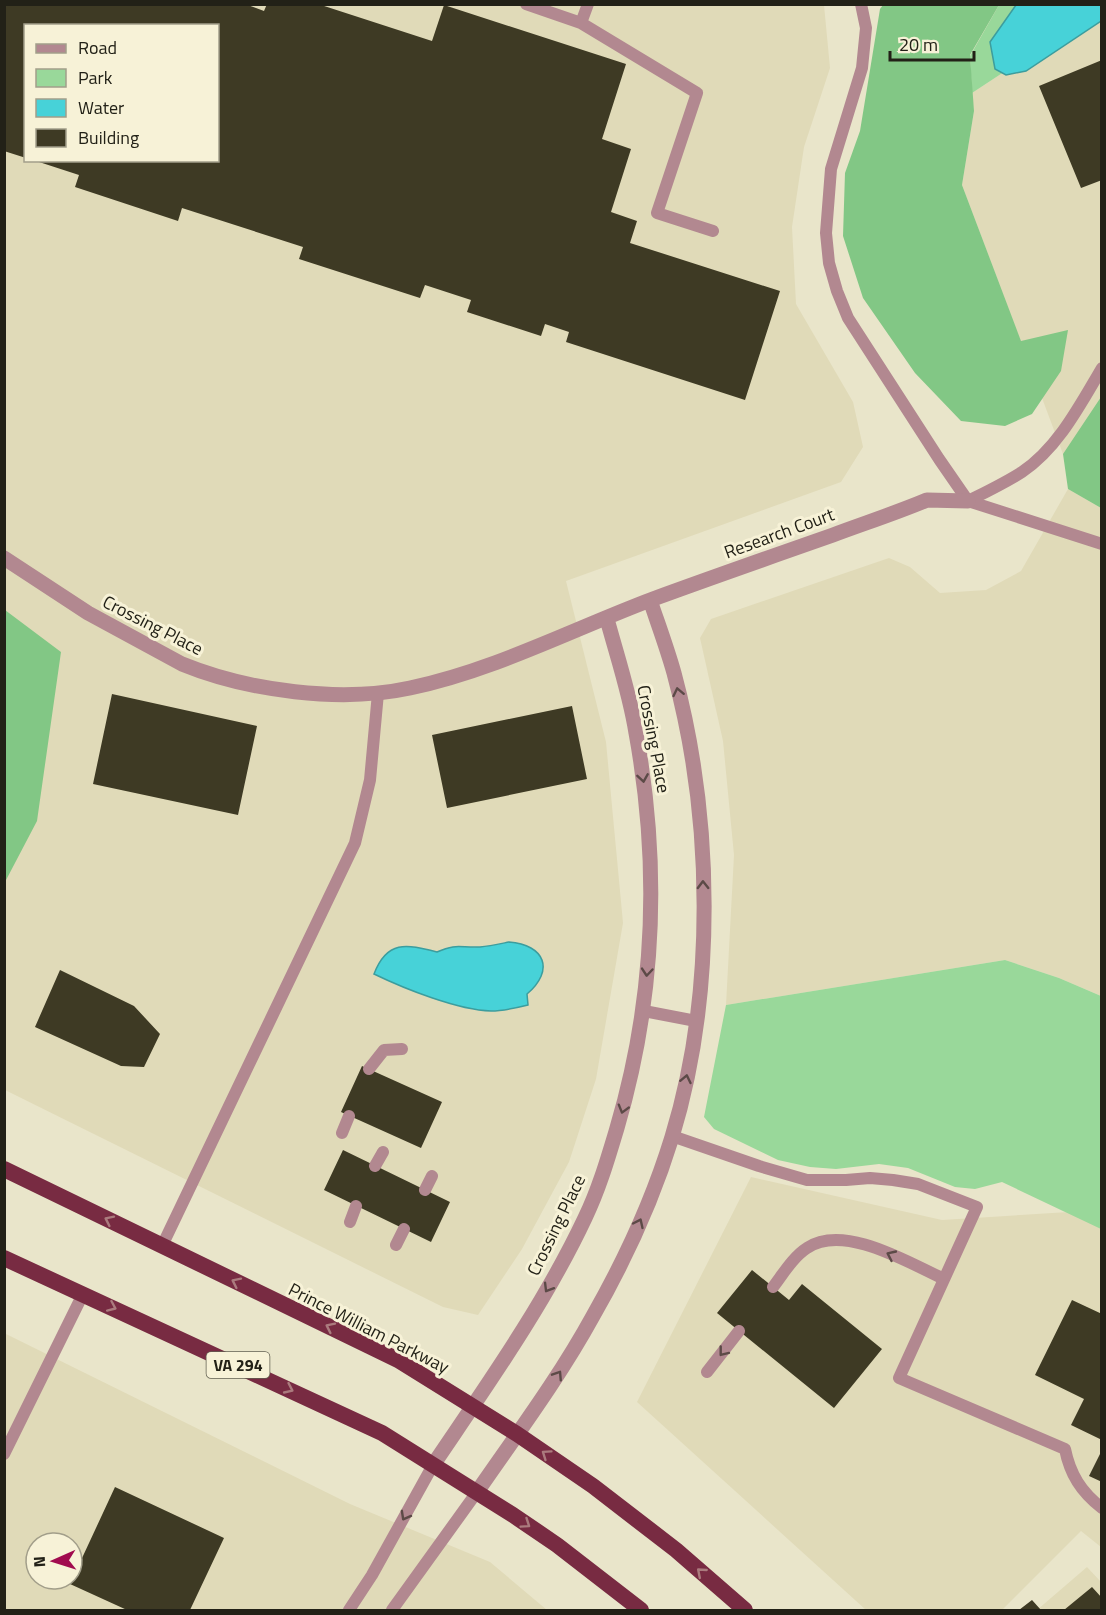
<svg xmlns="http://www.w3.org/2000/svg" width="1106" height="1615" font-family="'Titillium Web',sans-serif">
<style>
.built{fill:#e0dab8;fill-rule:evenodd}
.green{fill:#99d89a}
.forest{fill:#82c785}
.water{fill:#47d2d8;stroke:#3c9d9e;stroke-width:1.5}
.building{fill:#3e3a24}
.lines{fill:none;stroke-linecap:round;stroke-linejoin:round}
.service{stroke:#b28890;stroke-width:12}
.minor{stroke:#b28890;stroke-width:15}
.trunk{stroke:#782b42;stroke-width:16}
.oneway{stroke:#5c4a47}
.oneway2{stroke:#ab7b7e}
.labels{text-anchor:middle;dominant-baseline:central;stroke-width:6;stroke-linejoin:round;paint-order:stroke}
.shield{fill:#f7f2d7;stroke:#626051;stroke-width:1.5}
.shield-label{font-size:16px;font-weight:bold;fill:#222117}
.street-label{font-size:18px;fill:#222117;stroke:#f7f2d7}
</style>
<rect width="100%" height="100%" fill="#e9e5ca"/>
<path class="built" d="M 5,5 L 824,5 L 830,68 L 804,147 L 792,227 L 796,304 L 853,402 L 863,447 L 841,482 L 566,581 L 606,742 L 623,923 L 596,1079 L 569,1162 L 522,1249 L 478,1315 L 443,1307 L 5,1090 ZM 26,26 L 218,26 L 218,160 L 26,160 Z
M 1101,8 L 1101,450 L 1063,454 L 962,185 L 974,111 L 972,93 Z
M 1068,489 L 1101,508 L 1101,996 L 1059,978 L 1005,960 L 726,1005 L 734,855 L 723,741 L 700,638 L 711,619 L 889,558 L 910,567 L 940,593 L 986,590 L 1021,571 Z
M 751,1177 L 942,1220 L 1101,1210 L 1101,1547 L 1081,1531 L 1002,1610 L 866,1610 L 637,1402 Z
M 4,1333 L 350,1504 L 490,1562 L 547,1610 L 5,1610 ZM 36,1543 L 72,1543 L 72,1579 L 36,1579 Z
M 1087,1567 L 1101,1582 L 1101,1610 L 1037,1610 Z"/>
<path class="green" d="M 999,5 L 1101,5 L 1101,8 L 972,93 L 970,56 Z
M 1005,960 L 1059,978 L 1101,996 L 1101,1229 L 1002,1182 L 975,1189 L 955,1187 L 908,1168 L 879,1164 L 836,1169 L 810,1167 L 778,1160 L 714,1129 L 704,1117 L 726,1005 Z"/>
<path class="forest" d="M 883,5 L 999,5 L 970,55 L 974,111 L 962,185 L 1021,341 L 1068,330 L 1061,371 L 1032,414 L 1005,426 L 961,421 L 915,373 L 863,298 L 843,236 L 845,173 L 860,131 L 880,9 Z
M 1101,397 L 1101,508 L 1068,489 L 1063,454 Z
M 5,610 L 61,652 L 37,821 L 5,882 Z"/>
<path class="water" d="M 1016,5 L 1101,5 L 1101,21 L 1026,71 L 1006,75 L 995,69 L 990,42 Z
M 509,942 C 545,945 555,970 527,994 L 528,1005 C 516,1008 503,1011 491,1011 C 458,1010 405,989 374,974 C 387,940 406,944 437,952 C 457,943 460,948 480,947 C 490,946 499,944 509,942 Z"/>
<path class="building" d="M 4,4 L 245,4 L 264,11 L 267,4 L 318,4 L 432,41 L 444,5 L 626,64 L 602,139 L 631,149 L 611,212 L 637,221 L 630,243 L 780,291 L 745,400 L 566,342 L 569,332 L 545,324 L 541,336 L 467,312 L 471,300 L 425,285 L 420,298 L 299,259 L 303,247 L 182,208 L 178,221 L 75,187 L 79,175 L 36,161 L 218,160 L 218,26 L 26,26 L 26,158 L 4,151 Z
M 1102,60 L 1102,180 L 1081,188 L 1039,86 Z
M 112,694 L 257,726 L 238,815 L 93,784 Z
M 572,706 L 587,779 L 447,808 L 432,735 Z
M 60,970 L 134,1006 L 160,1034 L 144,1067 L 121,1066 L 35,1027 Z
M 362,1066 L 442,1102 L 421,1148 L 341,1112 Z
M 343,1150 L 450,1202 L 431,1242 L 324,1190 Z
M 752,1270 L 789,1300 L 802,1284 L 882,1349 L 834,1408 L 717,1313 Z
M 1072,1300 L 1102,1314 L 1102,1440 L 1071,1425 L 1084,1399 L 1035,1375 Z
M 1102,1450 L 1102,1482 L 1089,1476 Z
M 115,1487 L 224,1538 L 190,1610 L 127,1610 L 70,1584 Z
M 1092,1587 L 1102,1598 L 1102,1610 L 1064,1610 Z
M 1032,1600 L 1041,1610 L 1019,1610 Z"/>
<g class="lines">
<path class="service" d="M 526,4 L 581,23 L 697,93 L 657,213 L 713,231
M 861,4 L 866,28 L 862,68 L 831,169 L 826,233 L 829,263 L 837,291 L 848,318 L 939,459 L 968,501 L 1102,544
M 581,23 L 588,4
M 968,501 C 986,492 1005,483 1022,472 C 1058,448 1080,405 1102,368
M 644,1011 L 696,1021
M 369,1069 L 384,1050 L 402,1049
M 342,1133 L 349,1116
M 672,1136 L 759,1166 L 807,1180 L 846,1180 L 870,1178 L 893,1180 L 918,1184 L 977,1207 L 899,1378 L 1065,1449 C 1070,1474 1081,1492 1102,1508
M 375,1166 L 383,1152
M 425,1190 L 432,1176
M 350,1222 L 356,1206
M 396,1245 L 404,1229
M 162,1246 L 355,843 L 370,780 L 378,693
M 773,1287 C 783,1274 793,1257 807,1248 C 844,1223 909,1263 944,1279
M 707,1372 L 739,1331
M 4,1454 L 83,1294
M 349,1610 L 372,1575 L 433,1465
M 392,1610 L 477,1492"/>
<path class="minor" d="M 4,558 L 88,613 L 182,664 C 248,691 341,703 410,688 C 495,670 573,629 653,599 C 713,577 773,556 833,535 C 865,523 896,513 927,500 L 968,501
M 433,1465 C 487,1385 544,1305 585,1218 C 599,1189 608,1158 617,1128 C 655,999 660,865 636,733 C 630,694 617,656 607,619
M 477,1492 C 517,1434 559,1378 593,1316 C 625,1260 653,1199 672,1137 C 716,993 713,818 674,673 C 667,648 658,624 650,600"/>
<path class="trunk" d="M 4,1169 L 398,1360 L 517,1434 L 593,1486 L 676,1550 L 745,1610
M 4,1258 L 382,1433 L 513,1515 L 557,1545 L 641,1610"/>
</g>
<defs><path id="oneway-chevron" d="M-2-3.5L2.5 0L-2 3.5" fill="none" stroke-width="1.6" stroke-linecap="round" stroke-linejoin="round" transform="scale(1.5)"/></defs>
<g class="oneway">
<use href="#oneway-chevron" transform="translate(678 692) rotate(-102)"/>
<use href="#oneway-chevron" transform="translate(643 778) rotate(81)"/>
<use href="#oneway-chevron" transform="translate(703 885) rotate(-91)"/>
<use href="#oneway-chevron" transform="translate(647 972) rotate(95)"/>
<use href="#oneway-chevron" transform="translate(686 1079) rotate(-78)"/>
<use href="#oneway-chevron" transform="translate(623 1109) rotate(106)"/>
<use href="#oneway-chevron" transform="translate(639 1223) rotate(-65)"/>
<use href="#oneway-chevron" transform="translate(891 1255) rotate(-155)"/>
<use href="#oneway-chevron" transform="translate(548 1288) rotate(121)"/>
<use href="#oneway-chevron" transform="translate(723 1352) rotate(128)"/>
<use href="#oneway-chevron" transform="translate(558 1375) rotate(-57)"/>
<use href="#oneway-chevron" transform="translate(405 1516) rotate(119)"/>
</g>
<g class="oneway2">
<use href="#oneway-chevron" transform="translate(109 1220) rotate(-154)"/>
<use href="#oneway-chevron" transform="translate(236 1282) rotate(-154)"/>
<use href="#oneway-chevron" transform="translate(112 1307) rotate(24)"/>
<use href="#oneway-chevron" transform="translate(330 1327) rotate(-154)"/>
<use href="#oneway-chevron" transform="translate(289 1389) rotate(25)"/>
<use href="#oneway-chevron" transform="translate(546 1454) rotate(-145)"/>
<use href="#oneway-chevron" transform="translate(526 1524) rotate(34)"/>
<use href="#oneway-chevron" transform="translate(701 1572) rotate(-139)"/>
</g>
<g class="labels">
<rect class="shield" x="206.5" y="1352" width="63" height="26" rx="4.5"/>
<g class="shield-label">
<text x="238" y="1365">VA 294</text>
</g>
<g class="street-label">
<text transform="translate(779 533) rotate(-20)">Research Court</text>
<text transform="translate(153 625) rotate(27)">Crossing Place</text>
<text transform="translate(654 739) rotate(79)">Crossing Place</text>
<text transform="translate(556 1225) rotate(-64)">Crossing Place</text>
<text transform="translate(369 1328) rotate(27)">Prince William Parkway</text>
</g>
</g>
<rect width="1106" height="1615" fill="none" stroke="#222117" stroke-width="12"/>
<rect x="24" y="24" width="195" height="138" fill="#f7f2d7" stroke="#a29e8a" stroke-width="1.5"/>
<rect x="36" y="44" width="30" height="9" fill="#b28890" stroke="#a29e8a" stroke-width="1.5"/>
<text x="78" y="54" font-size="18" fill="#222117">Road</text>
<rect x="36" y="69" width="30" height="18" fill="#99d89a" stroke="#a29e8a" stroke-width="1.5"/>
<text x="78" y="84" font-size="18" fill="#222117">Park</text>
<rect x="36" y="99" width="30" height="18" fill="#47d2d8" stroke="#a29e8a" stroke-width="1.5"/>
<text x="78" y="114" font-size="18" fill="#222117">Water</text>
<rect x="36" y="129" width="30" height="18" fill="#3e3a24" stroke="#a29e8a" stroke-width="1.5"/>
<text x="78" y="144" font-size="18" fill="#222117">Building</text>
<g transform="translate(54 1561) rotate(267)"><circle r="28" fill="#f7f2d7" stroke="#a29e8a" stroke-width="1.5"/>
<path d="M0-4.5L10 22L0 15L-10 22Z" fill="#a10b4e"/>
<text y="-9" font-size="16" font-weight="bold" text-anchor="middle" fill="#222117">N</text>
</g>
<path d="M890 51v9h84v-9" fill="none" stroke="#222117" stroke-width="3"/>
<text x="899" y="51" font-size="18" fill="#222117" stroke="#f7f2d7" stroke-width="4.5" paint-order="stroke">20 m</text>
</svg>
